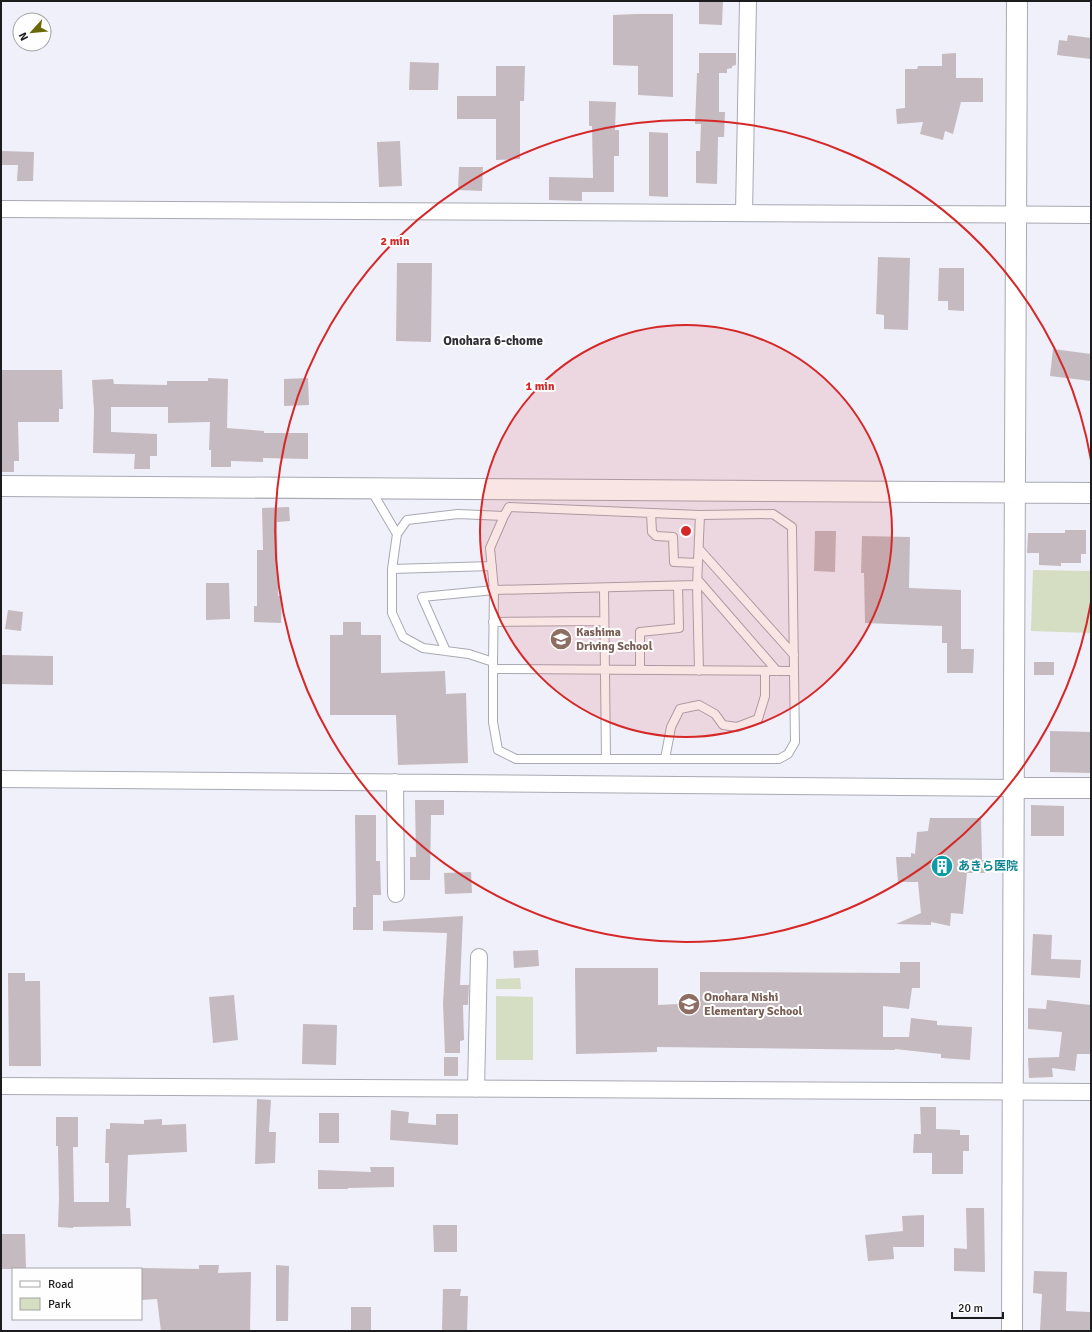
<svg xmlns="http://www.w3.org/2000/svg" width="1092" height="1332" font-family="Signika,'Noto Sans JP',sans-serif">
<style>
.green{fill:#d5ddc3}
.building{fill:#c4babf}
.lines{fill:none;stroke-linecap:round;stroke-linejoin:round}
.service-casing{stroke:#a9a9b3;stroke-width:10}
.minor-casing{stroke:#a9a9b3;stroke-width:18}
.tertiary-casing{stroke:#a9a9b3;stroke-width:22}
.service{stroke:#fff;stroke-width:8}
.minor{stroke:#fff;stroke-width:16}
.tertiary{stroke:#fff;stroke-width:20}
.ring{fill:none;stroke:#d62828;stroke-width:2}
.labels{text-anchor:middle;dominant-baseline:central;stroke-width:4;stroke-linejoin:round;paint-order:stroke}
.education-label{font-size:12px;font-weight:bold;fill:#785e54;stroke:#fefefe;text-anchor:start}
.culture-label{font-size:12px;font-weight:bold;fill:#0d838f;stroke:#fefefe;text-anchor:start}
.neighbourhood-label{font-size:13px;font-weight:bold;fill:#2f2f36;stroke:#fefefe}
.centre{fill:#d62828;stroke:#fefefe;stroke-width:2}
.ring-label{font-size:12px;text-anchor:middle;font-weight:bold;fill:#d62828;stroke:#fefefe;stroke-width:4;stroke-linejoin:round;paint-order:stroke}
</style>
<rect width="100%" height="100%" fill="#f0f0fa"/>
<path class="green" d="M 1033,570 L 1091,571 L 1091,633 L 1031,631 Z
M 520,978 L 521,989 L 496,989 L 496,979 Z
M 496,996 L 533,997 L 533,1060 L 496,1060 Z"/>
<path class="building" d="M 699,1 L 723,1 L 722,25 L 699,24 Z
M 637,14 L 673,14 L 673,97 L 638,95 L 638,66 L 613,65 L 613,15 Z
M 1068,35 L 1091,38 L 1091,59 L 1057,55 L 1059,40 L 1067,41 Z
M 699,53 L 736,53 L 736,65 L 732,66 L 732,68 L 727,69 L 727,73 L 719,73 L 719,112 L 725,112 L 724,137 L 718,137 L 717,184 L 696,183 L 696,151 L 700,151 L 701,124 L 695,124 L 697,73 L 699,73 Z
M 956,53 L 956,78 L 983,78 L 983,102 L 961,102 L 953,134 L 945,131 L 943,140 L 920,134 L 923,122 L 897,124 L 896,109 L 905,108 L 905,69 L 917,69 L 918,66 L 942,66 L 942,54 Z
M 410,62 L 439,63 L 438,90 L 409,90 Z
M 496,66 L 525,66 L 524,101 L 520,101 L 520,159 L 496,160 L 496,119 L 457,119 L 457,96 L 496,96 Z
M 589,101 L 616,102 L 615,130 L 619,130 L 619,156 L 614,156 L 614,192 L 582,192 L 582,201 L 549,200 L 549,177 L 593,178 L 592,126 L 589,126 Z
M 649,132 L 668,133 L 668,197 L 649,196 Z
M 400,141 L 402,186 L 379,187 L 377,142 Z
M 1,151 L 34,152 L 33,181 L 17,181 L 18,165 L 1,165 Z
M 459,167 L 483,167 L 482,191 L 458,190 Z
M 878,257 L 910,258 L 908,330 L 884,329 L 884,315 L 876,314 Z
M 397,263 L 432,263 L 431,342 L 396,341 Z
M 939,268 L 964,268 L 964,311 L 948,310 L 948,301 L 938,301 Z
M 1053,349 L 1091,354 L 1091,381 L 1050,376 Z
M 1,370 L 62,370 L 63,409 L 59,409 L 59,422 L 18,422 L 19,461 L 14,461 L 14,472 L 1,472 Z
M 208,378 L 228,379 L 227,428 L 264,431 L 264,433 L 308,433 L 308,459 L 263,458 L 263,462 L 231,461 L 231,467 L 211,467 L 211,450 L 209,450 L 210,422 L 168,423 L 168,407 L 111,407 L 111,432 L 157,434 L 157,456 L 150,456 L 150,469 L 134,469 L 135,454 L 93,453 L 94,410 L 92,380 L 113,379 L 114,384 L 167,385 L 167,381 L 208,381 Z
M 308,378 L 309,405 L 284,406 L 284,379 Z
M 289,507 L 290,521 L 277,522 L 278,596 L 282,596 L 281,623 L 254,622 L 254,606 L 257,606 L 257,550 L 263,550 L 262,508 Z
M 1065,530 L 1086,530 L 1086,554 L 1081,554 L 1081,563 L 1061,563 L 1061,566 L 1039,565 L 1039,553 L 1027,553 L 1028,533 L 1065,533 Z
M 815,531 L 836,531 L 835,572 L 814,571 Z
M 862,536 L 910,537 L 909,588 L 961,590 L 961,649 L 974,649 L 973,673 L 947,673 L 947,643 L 942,643 L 942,626 L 865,623 L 864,573 L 861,573 Z
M 206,583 L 229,583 L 230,619 L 206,620 Z
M 8,610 L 23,612 L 21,631 L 5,629 Z
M 343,622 L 361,622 L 361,635 L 381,635 L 381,673 L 445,671 L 446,694 L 466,693 L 468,763 L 398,765 L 396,715 L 330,715 L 330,635 L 343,635 Z
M 1,655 L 53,656 L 53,685 L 1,684 Z
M 1034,662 L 1054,662 L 1054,675 L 1034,675 Z
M 1050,731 L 1091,732 L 1091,773 L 1050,772 Z
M 415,800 L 444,800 L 444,815 L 431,815 L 430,880 L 410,880 L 410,857 L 416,857 Z
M 1031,805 L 1064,806 L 1064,836 L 1031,836 Z
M 355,815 L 376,815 L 376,861 L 380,861 L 381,895 L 373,895 L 373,930 L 353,930 L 353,907 L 356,907 Z
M 930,818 L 981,818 L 982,860 L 988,860 L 986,873 L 967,873 L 963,914 L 951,913 L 950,926 L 931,922 L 931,925 L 896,924 L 921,913 L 918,882 L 898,882 L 896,857 L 911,857 L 911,853 L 915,854 L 917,832 L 928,831 Z
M 471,872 L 472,893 L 445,894 L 444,873 Z
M 463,916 L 460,985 L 469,985 L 468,1005 L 463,1005 L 464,1040 L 460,1041 L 460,1053 L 445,1053 L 443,1004 L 447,933 L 383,931 L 383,921 Z
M 1033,934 L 1052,935 L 1051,959 L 1081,960 L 1080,978 L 1031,975 Z
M 538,950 L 539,966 L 514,968 L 513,951 Z
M 900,962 L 920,962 L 920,988 L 912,988 L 909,1009 L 883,1006 L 883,1037 L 909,1037 L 911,1018 L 937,1021 L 937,1025 L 972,1027 L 970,1060 L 941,1058 L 941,1054 L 895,1049 L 895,1050 L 657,1047 L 657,1052 L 576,1054 L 575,968 L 658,968 L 658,1005 L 700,1003 L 700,972 L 900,973 Z
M 8,973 L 25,973 L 25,981 L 40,981 L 41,1066 L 9,1066 Z
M 234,995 L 238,1040 L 213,1043 L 209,997 Z
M 1047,1000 L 1091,1005 L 1091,1054 L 1077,1054 L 1075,1071 L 1052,1068 L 1053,1077 L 1029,1078 L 1028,1058 L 1059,1057 L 1062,1032 L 1028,1029 L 1028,1008 L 1046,1009 Z
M 303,1024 L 337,1025 L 336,1065 L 302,1064 Z
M 444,1057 L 458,1057 L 458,1076 L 444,1076 Z
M 257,1099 L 271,1100 L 269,1132 L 276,1132 L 275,1163 L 255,1164 Z
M 920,1107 L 936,1107 L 936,1129 L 960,1130 L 960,1135 L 969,1135 L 969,1151 L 963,1151 L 963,1174 L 932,1174 L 932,1153 L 913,1153 L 914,1134 L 921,1134 Z
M 391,1110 L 409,1112 L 408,1123 L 436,1125 L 436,1114 L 458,1114 L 458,1145 L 390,1140 Z
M 319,1113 L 339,1113 L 339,1143 L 319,1143 Z
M 56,1117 L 78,1117 L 78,1147 L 73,1147 L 74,1202 L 109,1202 L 109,1163 L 105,1163 L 106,1129 L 110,1129 L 110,1123 L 144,1124 L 144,1120 L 162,1119 L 162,1125 L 186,1124 L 187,1152 L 128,1155 L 126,1208 L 130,1208 L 131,1226 L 73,1227 L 73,1228 L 58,1227 L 59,1199 L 58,1146 L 56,1146 Z
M 370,1167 L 394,1167 L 394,1187 L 348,1188 L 348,1189 L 318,1189 L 318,1170 L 371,1172 Z
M 966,1208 L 984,1208 L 985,1272 L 954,1271 L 954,1248 L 967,1249 Z
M 924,1215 L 924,1247 L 893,1247 L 894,1259 L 868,1261 L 865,1235 L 903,1231 L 902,1216 Z
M 433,1225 L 457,1225 L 457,1252 L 434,1252 Z
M 1,1234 L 25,1234 L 26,1269 L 2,1269 Z
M 199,1265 L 219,1265 L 218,1273 L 251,1272 L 250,1331 L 161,1331 L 157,1299 L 141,1300 L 141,1268 L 199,1269 Z
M 276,1265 L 289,1266 L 288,1321 L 276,1321 Z
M 1034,1271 L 1067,1272 L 1066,1311 L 1091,1312 L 1091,1331 L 1040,1331 L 1042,1294 L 1033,1293 Z
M 443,1289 L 461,1289 L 460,1296 L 468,1296 L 467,1331 L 442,1331 Z
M 351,1307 L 371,1307 L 371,1331 L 351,1331 Z"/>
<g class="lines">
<g class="service-casing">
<path id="service" d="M 371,490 L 397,534
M 651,513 L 652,532 L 656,536 L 673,537 L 674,562 L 698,563
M 458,514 L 504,516 L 490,548 L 494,590 L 697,585 L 700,515 L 773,514 L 792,527 L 795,742 L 788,754 L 779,759 L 516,759 L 498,750 L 493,722 L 493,662 L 469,654 L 423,648 L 403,637 L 392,613 L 392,569 L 397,534 L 407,520 Z
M 504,516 L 509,507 L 700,515
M 699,549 L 794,655
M 392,569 L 492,566
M 698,580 L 777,671
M 697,585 L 699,671
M 604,588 L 606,759
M 493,622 L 604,621
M 446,651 L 422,597 L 494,590 L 493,662
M 493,669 L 794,671
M 640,670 L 640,632 L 679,628 L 678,586
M 665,759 L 671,727 L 680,709 L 699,705 L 715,714 L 723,725 L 737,727 L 758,719 L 765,696 L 765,671"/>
</g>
<g class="minor-casing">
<path id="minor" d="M 1,209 L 1091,215
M 744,213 L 748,1
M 1,779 L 1013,788
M 395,782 L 396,894
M 1,1086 L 1091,1092
M 476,1089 L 479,957"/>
</g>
<g class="tertiary-casing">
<path id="tertiary" d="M 1,486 L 1091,493
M 1013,788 L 1091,788
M 1012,1331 C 1011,888 1017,444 1017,1"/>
</g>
<use href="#service" class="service"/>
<use href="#minor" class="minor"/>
<use href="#tertiary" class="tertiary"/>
</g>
<circle cx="686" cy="531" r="206" fill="#d62828" fill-opacity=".12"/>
<g class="ring">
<circle cx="686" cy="531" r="206"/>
<path d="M1091 602A411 411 0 1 1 1091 460"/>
</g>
<defs>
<g id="school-disc" transform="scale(1.15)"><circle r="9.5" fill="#8d6e63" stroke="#fefefe"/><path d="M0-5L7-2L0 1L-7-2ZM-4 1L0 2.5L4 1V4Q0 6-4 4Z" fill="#fff"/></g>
<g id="building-disc" transform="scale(1.15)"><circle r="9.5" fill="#0f9aa8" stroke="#fefefe"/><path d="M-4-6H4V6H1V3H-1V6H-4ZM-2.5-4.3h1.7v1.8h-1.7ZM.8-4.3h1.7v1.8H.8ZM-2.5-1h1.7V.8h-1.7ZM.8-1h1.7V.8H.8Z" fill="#fff"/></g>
</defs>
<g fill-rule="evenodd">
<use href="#school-disc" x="561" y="639"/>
<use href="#building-disc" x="942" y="866"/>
<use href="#school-disc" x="689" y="1004"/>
</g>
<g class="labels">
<g class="education-label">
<text x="576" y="632">Kashima<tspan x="576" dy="14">Driving School</tspan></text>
<text x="704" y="997">Onohara Nishi<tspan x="704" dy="14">Elementary School</tspan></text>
</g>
<g class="culture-label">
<text x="958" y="866">あきら医院</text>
</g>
<g class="neighbourhood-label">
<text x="493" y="341">Onohara 6-chome</text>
</g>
</g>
<circle cx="686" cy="531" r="6" class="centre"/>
<g class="ring-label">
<text x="395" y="245">2 min</text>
<text x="540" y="390">1 min</text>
</g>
<rect width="1092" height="1332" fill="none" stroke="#1c1c1f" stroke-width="4"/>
<rect x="12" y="1268" width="130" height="52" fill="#fefefe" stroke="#a4a4a5"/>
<rect x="20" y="1281" width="20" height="6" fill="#ffffff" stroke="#a4a4a5"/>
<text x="48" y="1288" font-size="12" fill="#1c1c1f">Road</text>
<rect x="20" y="1298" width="20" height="12" fill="#d5ddc3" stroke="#a4a4a5"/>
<text x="48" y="1308" font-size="12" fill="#1c1c1f">Park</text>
<g transform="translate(32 32) rotate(243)"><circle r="19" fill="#fefefe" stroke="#a4a4a5"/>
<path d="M0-3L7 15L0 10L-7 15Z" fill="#696802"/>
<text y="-6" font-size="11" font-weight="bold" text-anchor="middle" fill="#1c1c1f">N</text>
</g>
<path d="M952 1312v6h51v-6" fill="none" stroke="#1c1c1f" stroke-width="2"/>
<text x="958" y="1312" font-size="12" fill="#1c1c1f" stroke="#fefefe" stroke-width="3" paint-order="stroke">20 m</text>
</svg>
